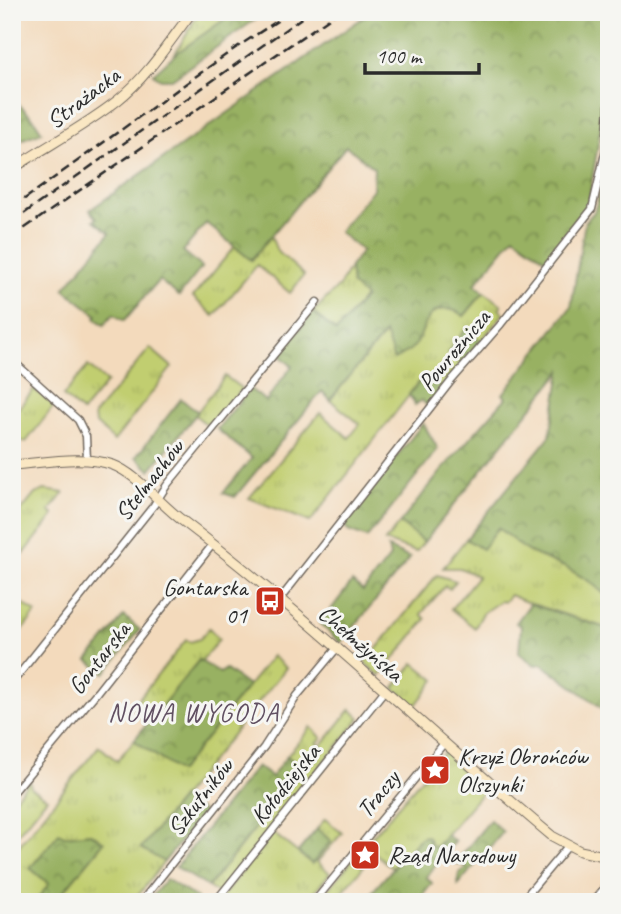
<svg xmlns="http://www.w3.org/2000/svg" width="621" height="914" font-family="Caveat,sans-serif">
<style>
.grass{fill:url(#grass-tufts);stroke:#767c4e;stroke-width:2}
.forest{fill:url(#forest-crowns);stroke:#626e46;stroke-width:2}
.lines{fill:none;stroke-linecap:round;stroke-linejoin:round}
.street-casing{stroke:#71685e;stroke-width:9}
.secondary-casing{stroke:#71685e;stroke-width:11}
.street{stroke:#fff;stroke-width:6}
.secondary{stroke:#fae7c3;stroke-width:9}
.rail{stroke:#2b2b2b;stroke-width:2.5;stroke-dasharray:10 5;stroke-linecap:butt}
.labels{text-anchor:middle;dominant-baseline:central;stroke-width:6;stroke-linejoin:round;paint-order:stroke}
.street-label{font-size:24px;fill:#2b2b2b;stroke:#f6f6f2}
.poi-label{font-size:24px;fill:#2b2b2b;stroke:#f6f6f2;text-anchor:start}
.neighbourhood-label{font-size:26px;letter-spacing:2px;fill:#615062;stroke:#f6f6f2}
</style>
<defs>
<pattern id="grass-tufts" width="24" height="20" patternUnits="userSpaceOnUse" patternTransform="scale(1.75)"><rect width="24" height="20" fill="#c1ce70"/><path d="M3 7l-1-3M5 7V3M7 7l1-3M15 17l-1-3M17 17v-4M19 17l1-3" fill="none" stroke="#a6b161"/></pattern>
<pattern id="forest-crowns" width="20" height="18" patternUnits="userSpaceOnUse" patternTransform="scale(1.75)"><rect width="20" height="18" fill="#98b162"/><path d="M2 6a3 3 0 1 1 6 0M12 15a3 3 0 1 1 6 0" fill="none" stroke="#7c9051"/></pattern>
</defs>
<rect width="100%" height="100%" fill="#f6f6f2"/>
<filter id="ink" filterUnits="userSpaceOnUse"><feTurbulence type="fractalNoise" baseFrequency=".0143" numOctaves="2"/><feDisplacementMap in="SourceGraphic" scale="14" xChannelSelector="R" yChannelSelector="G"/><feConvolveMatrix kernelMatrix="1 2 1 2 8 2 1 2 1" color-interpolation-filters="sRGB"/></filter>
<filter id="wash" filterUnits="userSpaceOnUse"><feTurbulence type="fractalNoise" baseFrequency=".00686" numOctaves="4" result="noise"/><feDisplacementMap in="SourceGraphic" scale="28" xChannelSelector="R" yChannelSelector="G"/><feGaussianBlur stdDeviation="1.57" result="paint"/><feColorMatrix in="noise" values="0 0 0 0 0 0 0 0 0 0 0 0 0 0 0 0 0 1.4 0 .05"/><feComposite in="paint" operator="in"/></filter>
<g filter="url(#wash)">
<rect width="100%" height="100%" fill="#f3dabc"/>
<path class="grass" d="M 200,12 L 235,12 L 174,55 L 197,16 Z
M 271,236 L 277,251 L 304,275 L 290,293 L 257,265 L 214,316 L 193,297 L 235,246 L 252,260 Z
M 350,267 L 352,285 L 366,296 L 336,332 L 313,312 L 340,285 Z
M 484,292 L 502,305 L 499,309 L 504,313 L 481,341 L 466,329 L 448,353 L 462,364 L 442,389 L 434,380 L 425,375 L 310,522 L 249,498 L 320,413 L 349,438 L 360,424 L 330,400 L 386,332 L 394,359 C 403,350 413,341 422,331 C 425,327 425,321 429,317 C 439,305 454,308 464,316 Z
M 150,348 L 172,367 L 114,441 L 95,423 L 94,415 Z
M 88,366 L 107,382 L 82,412 L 63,396 Z
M 225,376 L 242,389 L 211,428 L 195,415 Z
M 34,389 L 54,406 L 26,442 L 12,439 L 12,416 Z
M 44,490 L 64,493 L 49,511 L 54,515 L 24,554 L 12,544 L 12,522 L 35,494 Z
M 400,523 L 424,542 L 416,552 L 385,541 Z
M 498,528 L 527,551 L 567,568 L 592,583 L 609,598 L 609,629 L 526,602 L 510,595 L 504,602 L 500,601 L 483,613 L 475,628 L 451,609 L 478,576 L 460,568 L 443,568 L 466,539 L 482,549 Z
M 437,575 L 456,581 L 450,589 L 445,586 L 421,614 L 426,619 L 380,676 L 365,663 Z
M 18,600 L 36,613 L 12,643 L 12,606 Z
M 209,628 L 219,639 L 202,661 L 199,660 L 148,723 L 132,707 L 186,640 L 190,642 L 200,639 Z
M 272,656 L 286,668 L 142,847 L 164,862 L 133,902 L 55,902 L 104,842 L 91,833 L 64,836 L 50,884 L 35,902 L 12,902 L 12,854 L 99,746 L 117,761 L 134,740 L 179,772 Z
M 414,663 L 435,680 L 415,706 L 394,688 Z
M 351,709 L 360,718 L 219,894 L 208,887 L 290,785 L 285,781 L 290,775 L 303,768 L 287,756 L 311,727 L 322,738 L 317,743 L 321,746 Z
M 445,751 C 460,765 463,778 486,788 L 436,847 L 431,846 L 429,839 L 405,853 L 392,868 L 375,853 L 367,862 L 357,854 Z
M 30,780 L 31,788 L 47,798 L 12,841 L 12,801 Z
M 325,819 L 342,833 L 317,862 L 330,873 L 306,902 L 218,902 L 273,833 L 312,864 L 331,841 L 317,829 Z
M 354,858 L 364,866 L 334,902 L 318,902 Z"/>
<path class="forest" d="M 235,12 L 255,12 L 257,15 L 256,19 L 172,79 L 161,79 L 153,74 L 174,55 Z
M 371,12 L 609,12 L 609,77 L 587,211 L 547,260 L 514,236 L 475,284 L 484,292 L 464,316 C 454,308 438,305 429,317 C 423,324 422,335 417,343 C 412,350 402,355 394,360 L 385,333 L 330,400 L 322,391 L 235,497 L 223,493 L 252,458 L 217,429 L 250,389 L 266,401 L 292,366 L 279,355 L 313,312 L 336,332 L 365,297 L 352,285 L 350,267 L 362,251 L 339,232 L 373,189 L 374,168 L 346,146 L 251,260 L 206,223 L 183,251 L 202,267 L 179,296 L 159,280 L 124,321 L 113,314 L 104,325 L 95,318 L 97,315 L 64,289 L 110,233 L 94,220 L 97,218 L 90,210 Z
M 12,98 L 32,117 L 42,132 L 12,143 Z
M 609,164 L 609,598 L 592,583 L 567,568 L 527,551 L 498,528 L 482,549 L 466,539 L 550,436 L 561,371 L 424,542 L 400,523 L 448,463 L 506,398 L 503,394 L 571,307 L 585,222 L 594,212 Z
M 466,329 L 481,341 L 462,364 L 448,352 Z
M 425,375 L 434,380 L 442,389 L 427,406 L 422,400 L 415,405 L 409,394 Z
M 181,399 L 198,412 L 150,470 L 136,457 Z
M 423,423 L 438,449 L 367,538 L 348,531 L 345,526 L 355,510 Z
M 388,548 L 410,558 L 341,643 L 320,624 L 352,582 L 363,591 L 390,557 Z
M 530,604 L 609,629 L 609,713 L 542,664 L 535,665 L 519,653 L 521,626 L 516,623 Z
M 124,616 L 140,630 L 105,673 L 88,660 Z
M 199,660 L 220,673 L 225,669 L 248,686 L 179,772 L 134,740 Z
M 287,756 L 303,768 L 295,779 L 289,775 L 285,781 L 290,785 L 208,887 L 176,867 L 257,766 L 271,777 Z
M 183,796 L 204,813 L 164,862 L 141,848 Z
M 490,820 L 503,832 L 458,885 L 457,883 L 459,873 L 467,868 L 464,865 L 457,865 L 456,862 Z
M 317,829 L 331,841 L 312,864 L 298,852 Z
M 59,833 L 64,836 L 91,833 L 104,842 L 55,902 L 35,902 L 49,884 L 30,868 Z
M 446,835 L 455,841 L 426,877 L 432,883 L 423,895 L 431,902 L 363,902 L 421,837 L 427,836 L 431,846 L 436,847 Z
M 166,879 L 198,899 L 196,902 L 148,902 Z"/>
</g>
<g filter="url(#ink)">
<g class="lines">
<g class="street-casing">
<path id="street" d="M 12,360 L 78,420 L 86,436 L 87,460
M 281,598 L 452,380 L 501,324 L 592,209 L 606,149 L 609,106
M 12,683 L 154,505 L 167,485 L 317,302
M 12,794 L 97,692 L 213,544
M 141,902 L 264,747 L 297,696 L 337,648
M 215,902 L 385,690
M 314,902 L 445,742
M 521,902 L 568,846
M 593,902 L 609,882"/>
</g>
<g class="secondary-casing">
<path id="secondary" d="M 12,169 C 47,146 85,126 118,100 C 147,77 169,42 192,12
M 12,465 C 43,463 83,454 113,465 C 137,474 161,505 183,521 C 312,619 428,732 552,836 L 580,851 L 609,857"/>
</g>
<use href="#street" class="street"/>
<use href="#secondary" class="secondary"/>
<path class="rail" d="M 12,208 L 234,49 L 291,12
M 12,222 L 310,12
M 12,237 L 338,12"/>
</g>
</g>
<defs>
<g id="bus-square" transform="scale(1.575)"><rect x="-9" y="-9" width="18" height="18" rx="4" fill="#c8321e" stroke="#f6f6f2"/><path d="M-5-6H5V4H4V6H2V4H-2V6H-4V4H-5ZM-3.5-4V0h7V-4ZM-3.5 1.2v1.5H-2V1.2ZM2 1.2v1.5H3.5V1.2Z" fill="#fff"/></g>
<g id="sight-square" transform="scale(1.575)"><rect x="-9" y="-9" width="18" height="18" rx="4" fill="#c8321e" stroke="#f6f6f2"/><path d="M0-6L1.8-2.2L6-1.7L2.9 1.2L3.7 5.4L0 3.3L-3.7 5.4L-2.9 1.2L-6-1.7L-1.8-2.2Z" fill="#fff"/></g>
</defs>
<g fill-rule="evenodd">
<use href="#bus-square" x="270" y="601"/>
<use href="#sight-square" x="435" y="770"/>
<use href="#sight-square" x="365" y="855"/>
</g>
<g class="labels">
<g class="street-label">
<text transform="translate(83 98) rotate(-37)">Strażacka</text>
<text transform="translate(454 350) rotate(-50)">Powroźnicza</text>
<text transform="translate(149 480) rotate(-52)">Stelmachów</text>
<text transform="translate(361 643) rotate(41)">Chełmżyńska</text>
<text transform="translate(99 658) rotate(-52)">Gontarska</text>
<text transform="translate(285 784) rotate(-51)">Kołodziejska</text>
<text transform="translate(378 794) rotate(-51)">Traczy</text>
<text transform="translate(200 797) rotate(-52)">Szkutników</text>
</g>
<g class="poi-label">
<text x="247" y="587" text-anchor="end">Gontarska<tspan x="247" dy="28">01</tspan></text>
<text x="458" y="756">Krzyż Obrońców<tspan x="458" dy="28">Olszynki</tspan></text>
<text x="388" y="855">Rząd Narodowy</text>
</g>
<g class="neighbourhood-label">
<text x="194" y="712">NOWA WYGODA</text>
</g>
</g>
<rect width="621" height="914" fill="none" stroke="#f6f6f2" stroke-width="42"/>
<path d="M365 63v10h114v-10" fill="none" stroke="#2b2b2b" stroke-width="3.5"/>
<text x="376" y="63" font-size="21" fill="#2b2b2b" stroke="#f6f6f2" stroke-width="5" paint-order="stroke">100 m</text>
</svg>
